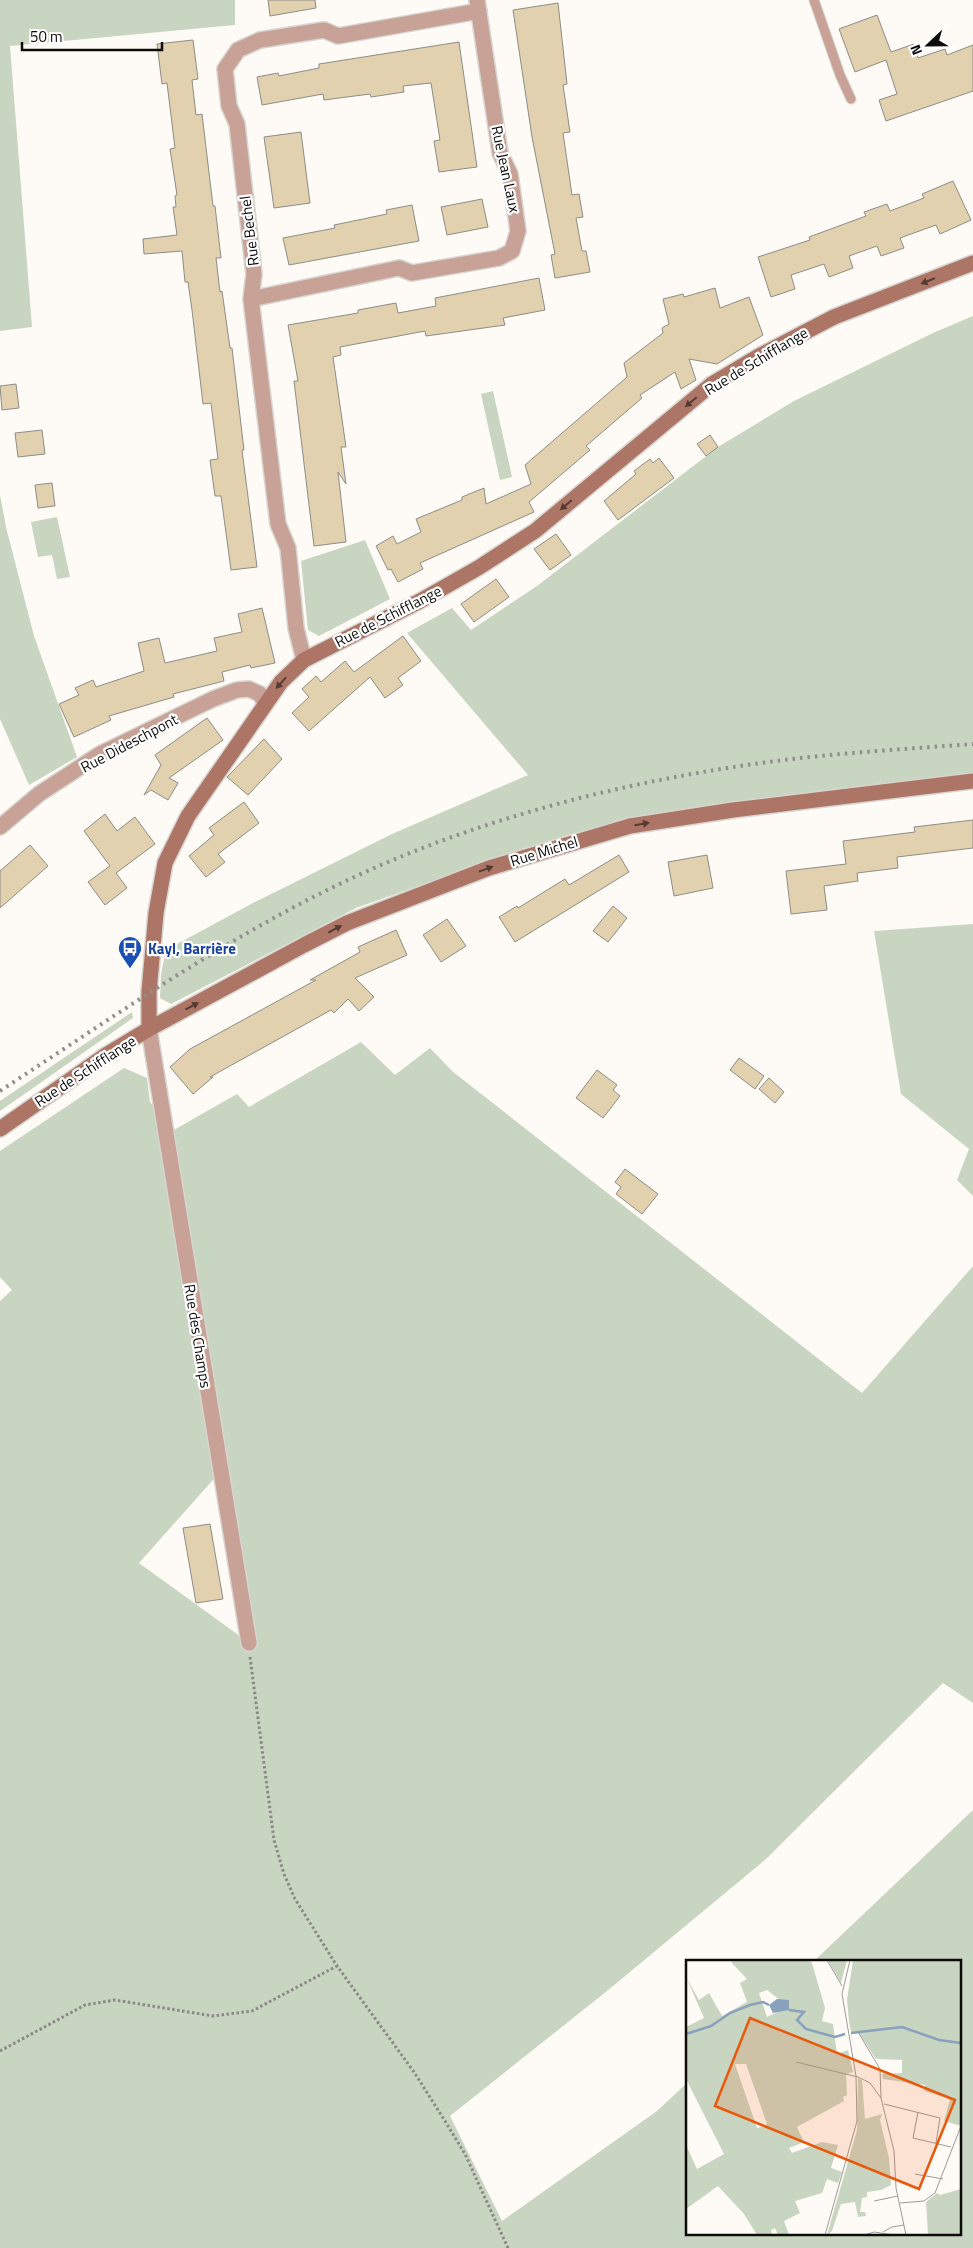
<svg xmlns="http://www.w3.org/2000/svg" width="973" height="2248" font-family="'Titillium Web',sans-serif">
<style>
.green{fill:#c8d5c1;fill-rule:evenodd}
.building{fill:#e1d1af;stroke:#8f8c87}
.lines{fill:none;stroke-linecap:round;stroke-linejoin:round}
.lane-casing{stroke:#d7d5d0;stroke-width:11}
.street-casing{stroke:#d7d5d0;stroke-width:18}
.secondary-casing{stroke:#d7d5d0;stroke-width:18}
.path{stroke:#8a8885;stroke-width:3;stroke-dasharray:2.5 2.5;stroke-linecap:butt}
.lane{stroke:#c8a197;stroke-width:9}
.street{stroke:#c8a197;stroke-width:15}
.secondary{stroke:#ac7566;stroke-width:15}
.rail{stroke:#918f8c;stroke-width:4;stroke-dasharray:2.5 5;stroke-linecap:butt}
.oneway{fill:#543b33}
.labels{text-anchor:middle;dominant-baseline:central;stroke-width:4.5;stroke-linejoin:round;paint-order:stroke}
.street-label{font-size:15px;fill:#0c0b0a;stroke:#fff}
.transit-label{font-size:15px;font-weight:bold;fill:#164399;stroke:#fff;text-anchor:start}
.inset-river{fill:none;stroke:#88a1bc;stroke-width:2.5}
.inset-road{fill:none;stroke:#9d9b98;stroke-width:1}
.view{fill:#e8590c;fill-opacity:0.15;stroke:#e8590c;stroke-width:2.5}
.inset-edge{fill:none;stroke:#0c0b0a;stroke-width:2.5}
</style>
<rect width="100%" height="100%" fill="#fefbf6"/>
<path class="green" d="M 0,0 L 235,0 L 235,25 L 10,46 L 32,327 L 0,331 Z
M 973,316 L 973,776 L 656,814 L 568,835 L 486,860 L 456,875 L 435,880 L 356,908 L 171,1004 L 160,998 L 161,974 L 166,950 L 253,903 L 392,834 L 528,775 L 407,633 L 452,608 L 471,630 L 537,586 L 718,447 L 794,401 L 933,333 Z
M 493,391 L 512,477 L 500,480 L 481,394 Z
M 0,495 L 6,527 L 34,636 L 77,757 L 29,785 L 0,719 Z
M 57,517 L 70,577 L 57,579 L 52,555 L 38,557 L 31,522 Z
M 365,540 L 390,599 L 319,636 L 308,630 L 301,561 Z
M 973,924 L 973,1196 L 957,1180 L 969,1149 L 901,1094 L 874,931 Z
M 132,1012 L 133,1018 L 0,1111 L 0,1101 Z
M 361,1042 L 395,1075 L 430,1048 L 452,1071 L 862,1393 L 973,1266 L 973,1703 L 943,1683 L 766,1859 L 607,1991 L 450,2116 L 502,2221 L 657,2111 L 687,2083 L 687,2234 L 959,2234 L 959,1962 L 813,1962 L 973,1810 L 973,2248 L 0,2248 L 0,1301 L 12,1290 L 0,1277 L 0,1151 L 124,1068 L 147,1078 L 150,1102 L 172,1131 L 237,1094 L 249,1107 ZM 220,1472 L 248,1642 L 139,1563 Z"/>
<path class="building" d="M 268,0 L 315,0 L 316,8 L 270,16 Z
M 558,3 L 567,84 L 563,85 L 570,132 L 563,133 L 572,195 L 579,194 L 583,217 L 576,218 L 582,251 L 586,251 L 590,272 L 555,278 L 551,255 L 555,254 L 532,137 L 513,10 Z
M 877,15 L 891,52 L 914,44 L 918,58 L 945,49 L 947,55 L 973,45 L 973,91 L 886,121 L 879,100 L 897,94 L 886,60 L 855,72 L 839,29 Z
M 193,40 L 198,79 L 192,80 L 196,115 L 202,114 L 213,206 L 215,206 L 221,258 L 216,258 L 220,292 L 222,291 L 230,348 L 232,348 L 244,450 L 242,450 L 257,567 L 231,570 L 221,496 L 215,496 L 210,460 L 218,459 L 211,403 L 203,404 L 192,310 L 188,282 L 185,282 L 182,251 L 144,254 L 143,239 L 177,235 L 173,207 L 176,207 L 175,196 L 177,195 L 170,149 L 175,148 L 167,83 L 162,84 L 157,44 Z
M 459,42 L 477,167 L 439,172 L 434,141 L 440,140 L 431,83 L 403,86 L 404,92 L 371,97 L 370,94 L 324,100 L 323,94 L 262,105 L 257,77 L 278,73 L 279,76 L 319,68 L 319,64 Z
M 301,132 L 310,203 L 274,208 L 264,137 Z
M 953,181 L 971,220 L 940,234 L 936,225 L 900,238 L 904,248 L 881,256 L 877,246 L 849,256 L 853,268 L 829,277 L 824,264 L 791,275 L 795,289 L 771,297 L 758,257 L 810,240 L 809,237 L 866,216 L 864,212 L 887,204 L 890,211 L 924,198 L 922,194 Z
M 482,199 L 488,227 L 447,235 L 441,207 Z
M 412,205 L 419,241 L 289,265 L 283,238 L 335,228 L 334,225 L 387,214 L 386,210 Z
M 539,278 L 545,310 L 503,318 L 505,325 L 426,336 L 425,331 L 340,347 L 341,355 L 333,357 L 346,447 L 341,447 L 346,484 L 338,472 L 346,542 L 314,546 L 294,381 L 298,381 L 288,325 L 358,313 L 358,310 L 396,303 L 398,313 L 436,306 L 435,298 Z
M 715,288 L 720,308 L 749,297 L 763,335 L 717,364 L 689,359 L 696,380 L 681,389 L 675,372 L 640,395 L 642,398 L 586,446 L 590,450 L 529,502 L 534,512 L 420,563 L 423,569 L 398,582 L 391,569 L 388,570 L 376,546 L 393,536 L 397,544 L 421,532 L 416,519 L 462,500 L 462,497 L 484,488 L 486,504 L 531,484 L 525,465 L 627,377 L 624,363 L 663,333 L 662,328 L 669,324 L 663,299 L 683,294 L 684,297 Z
M 16,384 L 19,408 L 2,410 L 0,386 Z
M 42,430 L 45,454 L 18,457 L 15,433 Z
M 710,435 L 718,447 L 706,456 L 697,444 Z
M 659,458 L 674,478 L 618,520 L 604,501 L 636,474 L 634,471 L 650,459 L 653,463 Z
M 52,483 L 55,506 L 38,508 L 35,485 Z
M 556,534 L 571,555 L 550,570 L 534,549 Z
M 496,579 L 509,597 L 474,622 L 461,604 Z
M 262,608 L 275,663 L 251,668 L 250,665 L 222,672 L 224,681 L 173,694 L 174,697 L 109,716 L 111,720 L 74,737 L 59,704 L 79,695 L 75,688 L 93,680 L 96,687 L 144,671 L 138,643 L 159,638 L 165,663 L 217,651 L 214,638 L 242,632 L 238,614 Z
M 403,636 L 421,661 L 398,678 L 403,685 L 385,698 L 370,677 L 309,731 L 292,713 L 309,697 L 302,689 L 316,676 L 321,682 L 345,661 L 354,672 Z
M 207,718 L 223,740 L 169,778 L 178,783 L 168,800 L 151,790 L 144,795 L 161,765 L 155,755 Z
M 264,739 L 282,759 L 248,795 L 227,777 Z
M 244,802 L 259,823 L 218,854 L 225,862 L 206,877 L 189,856 L 214,835 L 209,828 Z
M 105,814 L 117,831 L 135,817 L 155,844 L 116,873 L 127,888 L 105,905 L 88,882 L 110,866 L 84,831 Z
M 973,820 L 973,848 L 897,857 L 898,868 L 857,873 L 858,881 L 824,886 L 827,910 L 791,914 L 786,871 L 846,864 L 843,841 L 915,832 L 914,827 Z
M 30,845 L 48,866 L 0,908 L 0,871 Z
M 619,855 L 629,872 L 515,942 L 499,917 L 517,906 L 518,908 L 565,879 L 569,885 Z
M 707,855 L 713,888 L 674,896 L 668,862 Z
M 613,906 L 627,918 L 608,942 L 593,931 Z
M 447,919 L 466,946 L 441,962 L 423,935 Z
M 396,930 L 407,955 L 355,978 L 374,997 L 359,1011 L 348,999 L 334,1013 L 331,1010 L 210,1077 L 213,1077 L 193,1094 L 170,1067 L 190,1049 L 316,980 L 310,980 L 360,952 L 358,947 Z
M 739,1058 L 764,1076 L 755,1089 L 730,1070 Z
M 597,1070 L 617,1085 L 613,1090 L 620,1096 L 603,1118 L 576,1098 Z
M 769,1078 L 784,1092 L 775,1103 L 759,1089 Z
M 625,1169 L 658,1194 L 642,1214 L 616,1194 L 621,1187 L 615,1182 Z
M 210,1524 L 223,1599 L 196,1603 L 183,1528 Z"/>
<g class="lines">
<g class="lane-casing">
<path id="lane" d="M 814,0 L 840,75 L 851,99"/>
</g>
<g class="street-casing">
<path id="street" d="M 251,299 L 399,268 L 412,273 L 499,258 L 512,251 L 518,231 L 510,174 L 500,153 L 477,0
M 304,660 L 296,628 L 288,548 L 278,524 L 251,299 L 254,274 L 237,124 L 229,106 L 225,69 L 238,50 L 260,40 L 324,30 L 338,36 L 479,11
M 0,827 L 39,794 L 100,754 L 213,699 L 237,690 L 249,689 L 260,694 L 265,703
M 149,1029 L 249,1643"/>
</g>
<g class="secondary-casing">
<path id="secondary" d="M 149,1029 L 149,992 L 156,913 L 165,863 L 188,816 L 281,682 L 304,660 L 420,601 L 478,568 L 535,531 L 712,384 L 759,356 L 834,317 L 973,263
M 0,1129 L 106,1055 L 149,1029 L 304,945 L 347,923 L 489,868 L 630,826 L 733,810 L 973,781"/>
</g>
<path class="path" d="M 250,1657 L 274,1840 L 284,1874 L 295,1899 L 337,1966 L 414,2072 L 445,2121 L 465,2154 L 508,2248
M 0,2051 L 85,2005 L 115,2000 L 213,2016 L 252,2011 L 337,1966"/>
<use href="#lane" class="lane"/>
<use href="#street" class="street"/>
<use href="#secondary" class="secondary"/>
<path class="rail" d="M 0,1091 C 124,1010 245,924 381,865 C 504,812 635,780 768,762 C 836,753 905,749 973,744"/>
</g>
<defs><path id="oneway-solid" d="M-6-.8H1V-3.2L6.5 0L1 3.2V.8H-6Z" transform="scale(1.25)"/></defs>
<g class="oneway">
<use href="#oneway-solid" transform="translate(928 281) rotate(158)"/>
<use href="#oneway-solid" transform="translate(691 402) rotate(140)"/>
<use href="#oneway-solid" transform="translate(566 505) rotate(140)"/>
<use href="#oneway-solid" transform="translate(281 683) rotate(132)"/>
<use href="#oneway-solid" transform="translate(642 824) rotate(-10)"/>
<use href="#oneway-solid" transform="translate(486 869) rotate(-20)"/>
<use href="#oneway-solid" transform="translate(335 929) rotate(-28)"/>
<use href="#oneway-solid" transform="translate(192 1006) rotate(-28)"/>
</g>
<defs>
<g id="bus-pin" transform="scale(1.25)"><path d="M0 17L-7.5 6A9.5 9.5 0 1 1 7.5 6Z" fill="#1a4fb4" stroke="#fff"/><path d="M-5-6H5V4H4V6H2V4H-2V6H-4V4H-5ZM-3.5-4V0h7V-4ZM-3.5 1.2v1.5H-2V1.2ZM2 1.2v1.5H3.5V1.2Z" fill="#fff"/></g>
</defs>
<g fill-rule="evenodd">
<use href="#bus-pin" x="130" y="948"/>
</g>
<g class="labels">
<g class="street-label">
<text transform="translate(506 169) rotate(78)">Rue Jean Laux</text>
<text transform="translate(249 231) rotate(-97)">Rue Bechel</text>
<text transform="translate(756 361) rotate(-31)">Rue de Schifflange</text>
<text transform="translate(388 616) rotate(-27)">Rue de Schifflange</text>
<text transform="translate(129 743) rotate(-28)">Rue Dideschpont</text>
<text transform="translate(544 851) rotate(-17)">Rue Michel</text>
<text transform="translate(85 1071) rotate(-33)">Rue de Schifflange</text>
<text transform="translate(198 1336) rotate(81)">Rue des Champs</text>
</g>
<g class="transit-label">
<text x="148" y="948">Kayl, Barrière</text>
</g>
</g>
<g transform="translate(686 1960)">
<rect width="275" height="275" fill="#fefbf6"/>
<path d="M 48,0 L 123,0 L 126,3 L 139,48 L 136,61 L 147,64 L 151,94 L 162,90 L 167,112 L 160,114 L 161,135 L 157,137 L 158,141 L 111,167 L 118,182 L 103,188 L 106,193 L 136,182 L 152,185 L 145,208 L 156,212 L 152,223 L 141,219 L 136,233 L 109,241 L 114,253 L 98,261 L 103,275 L 92,275 L 89,268 L 85,270 L 86,275 L 71,275 L 58,254 L 32,226 L 0,249 L 0,185 L 11,209 L 38,194 L 0,119 L 0,67 L 18,58 L 0,17 L 13,40 L 23,33 L 36,56 L 61,42 L 54,23 L 61,19 L 45,2 ZM 81,30 L 94,40 L 96,50 L 81,57 L 73,33 ZM 49,104 L 60,104 L 81,164 L 78,166 L 71,168 ZM 142,0 L 161,0 L 155,23 ZM 167,0 L 275,0 L 275,166 L 258,161 L 264,139 L 238,131 L 239,125 L 197,119 L 196,114 L 216,113 L 216,100 L 190,99 L 172,72 L 165,74 L 168,87 L 163,61 L 161,40 ZM 172,118 L 176,120 L 179,159 L 196,154 L 194,160 L 203,198 L 205,225 L 195,230 L 181,232 L 181,237 L 176,238 L 174,252 L 179,252 L 180,256 L 172,257 L 169,242 L 155,244 L 146,271 L 141,275 L 171,170 ZM 275,229 L 275,275 L 242,275 L 240,242 L 251,233 L 254,235 Z" fill="#c8d5c1" fill-rule="evenodd"/>
<path d="M 91,39 L 103,40 L 103,50 L 87,53 L 83,45 Z" fill="#88a1bc"/>
<path class="inset-river" d="M 103,50 L 118,52 L 111,60 L 120,69 L 149,77 L 159,74M 165,73 L 216,67 L 253,80 L 275,83M 0,74 L 25,66 L 44,53 L 64,45 L 77,42 L 83,45"/>
<path class="inset-road" d="M 141,0 L 156,26M 172,72 L 194,109 L 195,138M 110,102 L 172,117 L 184,123 L 195,138 L 208,191 L 210,228 L 220,275M 198,144 L 254,158 L 250,183M 232,152 L 227,178 L 265,187M 229,214 L 257,219M 188,241 L 212,236M 214,243 L 238,241 L 249,233 L 275,166M 197,272 L 206,267 L 218,265M 139,275 L 171,161 L 170,116 L 156,34 L 164,0M 178,275 L 188,272 L 208,275"/>
<path class="view" d="M 64,58 L 269,140 L 233,229 L 29,146 Z"/>
<rect width="275" height="275" class="inset-edge"/>
</g>
<g transform="translate(928 45) rotate(248)" stroke="#ffffff" stroke-width="4" paint-order="stroke">
<path d="M0-4L9 19L0 12L-9 19Z" fill="#0c0b0a"/>
<text y="-8" font-size="14" font-weight="bold" text-anchor="middle" fill="#0c0b0a">N</text>
</g>
<path d="M22 42v8h140v-8" fill="none" stroke="#0c0b0a" stroke-width="2.5"/>
<text x="30" y="42" font-size="15" fill="#0c0b0a" stroke="#ffffff" stroke-width="4" paint-order="stroke">50 m</text>
</svg>
